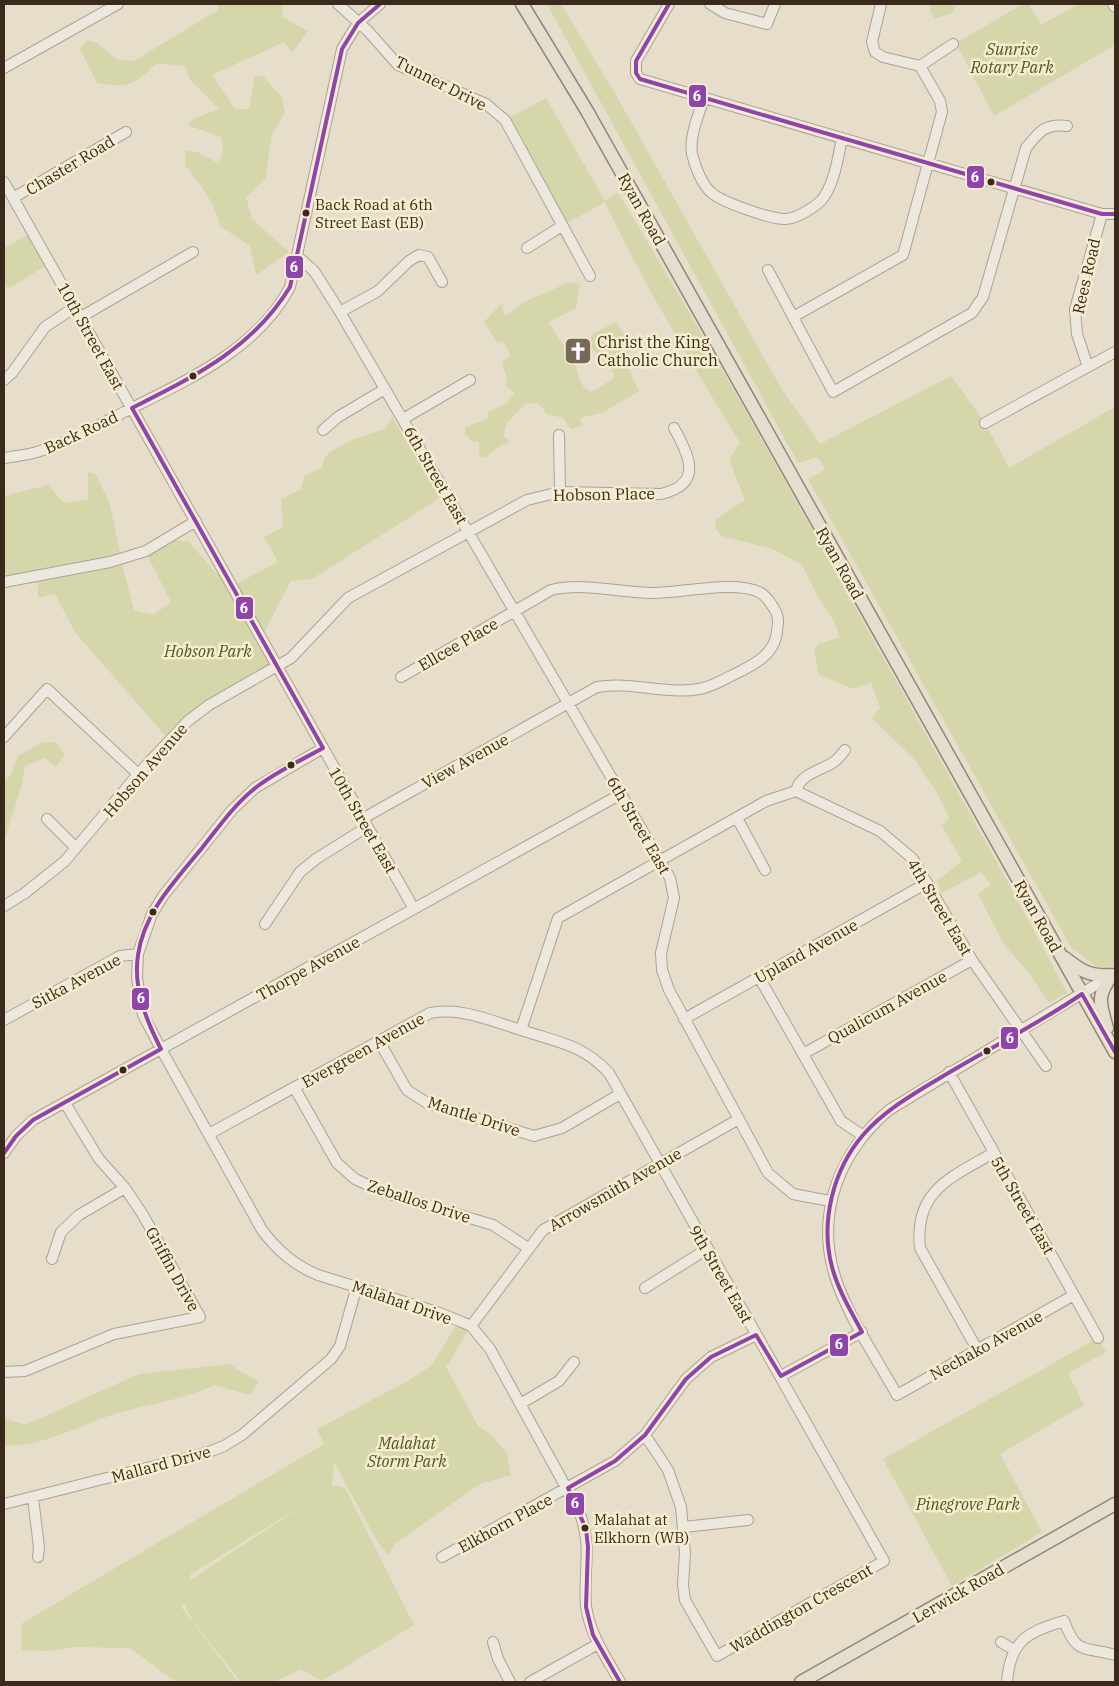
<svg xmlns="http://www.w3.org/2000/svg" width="1119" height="1686" font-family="'IBM Plex Serif',serif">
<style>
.green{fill:#d6d6ab;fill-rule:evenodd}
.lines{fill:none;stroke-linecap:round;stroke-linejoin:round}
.minor-casing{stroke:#aba294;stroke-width:12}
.major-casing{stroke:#90877b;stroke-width:15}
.minor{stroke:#ede8dd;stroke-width:10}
.major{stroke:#e5dece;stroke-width:12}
.bus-1-casing{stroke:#f8eccf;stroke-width:8}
.bus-1{stroke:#8e44ad;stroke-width:4}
.bus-dot{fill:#3a2a1c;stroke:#f8eccf;stroke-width:2}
.labels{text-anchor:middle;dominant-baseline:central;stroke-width:5;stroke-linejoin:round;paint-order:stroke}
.bus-label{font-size:15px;fill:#3a2a1c;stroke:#f8eccf;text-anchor:start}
.park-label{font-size:16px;font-style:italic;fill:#4b5821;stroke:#f8eccf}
.street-label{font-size:16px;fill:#3a2a1c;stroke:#f8eccf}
.poi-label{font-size:16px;fill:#3a2a1c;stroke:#f8eccf;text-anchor:start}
.line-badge{stroke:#f8eccf;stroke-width:2}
.badge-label{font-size:14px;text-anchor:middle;font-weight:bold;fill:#fff}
</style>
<rect width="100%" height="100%" fill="#e6ddca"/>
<path class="green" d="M 217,4 L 283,4 L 282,17 L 308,31 L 292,53 L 284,42 L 212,75 L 235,109 L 249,109 L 255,77 L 263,76 L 281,96 L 285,113 L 272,135 L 265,179 L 246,197 L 252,219 L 289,252 L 256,275 L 250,246 L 220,226 C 215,202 200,184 185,165 L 186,151 L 198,152 L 219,164 L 223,149 L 221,137 L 187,125 L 193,119 L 219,109 L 190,80 L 185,66 L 157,63 C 133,85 131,88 97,83 L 80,49 L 88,40 L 97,43 L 118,60 L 134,61 L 218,10 Z
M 547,4 L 561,4 L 616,95 L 781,388 L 820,444 L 951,376 L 985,423 L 1009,468 L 1115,407 L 1115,966 L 1097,967 L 1071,947 L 808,479 L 825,470 L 818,457 L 798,463 Z
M 928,4 L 953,4 L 956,7 L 952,13 L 934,19 Z
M 1023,4 L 1029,4 L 1041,25 L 1079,4 L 1113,4 L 1115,45 L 994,116 L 956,43 Z
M 546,98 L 605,201 L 618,193 C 701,329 779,469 856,609 C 927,737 999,863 1067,993 L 1049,1003 L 1032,977 L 1003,943 L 978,894 L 991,885 L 981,872 L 942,893 L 937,881 L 962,861 L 942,826 L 949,818 L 936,791 L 915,760 L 872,718 L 880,708 L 871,682 L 854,689 L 819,675 L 814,650 L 819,644 L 840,637 L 834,621 L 819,599 L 802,565 L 773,549 L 722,536 L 715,528 L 716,519 L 745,500 L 729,459 L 740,443 C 692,364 644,285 605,202 L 562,226 L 505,120 Z
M 32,232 L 50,263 L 8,289 L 4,282 L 4,248 Z
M 570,282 L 580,284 L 576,308 L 549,322 C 556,334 564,347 572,359 C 579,369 577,386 591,392 L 613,379 L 614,374 L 606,360 L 602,362 L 599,358 L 608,352 L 606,348 L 596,353 L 594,350 L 590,352 L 586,343 L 591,340 L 591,335 L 616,322 L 633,350 L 623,357 L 639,391 L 604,412 L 580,418 L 582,426 L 571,429 L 563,418 L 547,414 L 538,403 L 525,404 L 507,423 L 503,436 L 509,441 L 507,445 L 503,444 L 486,457 L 482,457 L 479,453 L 479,442 L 471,441 L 465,433 L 465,427 L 487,419 L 488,412 L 507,403 L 515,393 L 505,385 L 507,379 L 502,362 L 511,355 L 503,341 L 498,344 L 484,322 L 501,304 L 505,316 L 526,301 Z
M 392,417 L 440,498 L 312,579 L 291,581 L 261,638 L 277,667 L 209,705 L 169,740 L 75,632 L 55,594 L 38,598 L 38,583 L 4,576 L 4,496 L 48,485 L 64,503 L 88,499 L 88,472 L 96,474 L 110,505 L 124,572 L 134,610 L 153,615 L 171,602 L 148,557 L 165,539 L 188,541 L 216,573 L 232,586 L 278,562 L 264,537 L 283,527 L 281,499 L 301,489 L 304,476 L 322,468 L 324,458 L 330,452 L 354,439 L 385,429 Z
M 43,742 L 56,742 L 65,755 L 56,767 L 44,758 L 25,766 L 21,787 L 4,841 L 4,783 L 11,774 L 18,756 Z
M 459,1321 L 471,1326 L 446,1367 L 478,1426 L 491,1435 L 507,1453 L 511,1475 L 480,1484 L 396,1543 L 388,1555 L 377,1541 L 334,1462 L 332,1487 L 335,1485 L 345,1488 L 414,1625 L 322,1681 L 301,1669 L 274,1682 L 241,1682 L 192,1620 L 184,1603 L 182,1608 L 238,1682 L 176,1682 L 130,1648 L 74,1647 L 49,1651 L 22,1650 L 21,1624 L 324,1444 L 317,1429 L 406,1382 L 431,1366 ZM 311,1500 L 189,1581 L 189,1580 L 191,1574 Z
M 1098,1338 L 1106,1352 L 1068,1373 L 1084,1405 L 1000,1454 L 1042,1532 L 952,1586 L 883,1459 Z
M 229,1364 L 259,1382 L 250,1395 L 215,1385 C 184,1399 151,1404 118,1413 C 81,1424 42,1448 4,1445 L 4,1418 L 25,1425 L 139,1374 Z"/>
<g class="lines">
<g class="minor-casing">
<path id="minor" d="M 338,4 L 368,31 L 398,65 L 486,104 L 505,120 L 590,276
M 669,4 L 636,61 L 636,73 L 640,79 L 1102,214 L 1115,214
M 710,4 L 725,13 L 767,24 L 775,4
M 1113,4 L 1115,7
M 920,66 L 953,44
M 4,68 L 118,4
M 704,98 C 699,114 689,136 692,154 C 695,166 702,186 713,194 C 725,203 770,219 785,219 C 796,219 818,206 824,197 C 835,180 838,158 842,138
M 4,182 L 414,909
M 13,198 L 126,132
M 527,248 L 562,226
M 297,256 L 314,271 L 340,312 L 670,878 L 674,898 L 661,953 L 662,970 L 669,990 L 768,1173 L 793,1194 L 830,1201
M 768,270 L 833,392 L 972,313 L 983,297 L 1026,148 C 1039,132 1045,123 1067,126
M 340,312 L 378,291 L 409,261 L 419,255 L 428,257 L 442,282
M 81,317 L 193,252
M 793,317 L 903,255 L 942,112 L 940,101 L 920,66 L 883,57 L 875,52 L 872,42 L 881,4
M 1088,367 L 1077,334 L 1075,309 L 1102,214
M 4,380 L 12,373 L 45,327 L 75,307
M 403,419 L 470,380
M 985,423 L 1115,352
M 323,430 L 338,417 L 385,389
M 559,435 L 560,492
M 4,458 C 15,456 27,455 37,452 C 71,442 102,423 134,407 C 192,378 259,347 290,287 L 342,49 L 358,23 L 380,4
M 4,582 L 110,562 L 146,551 L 196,521
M 4,737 L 47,689 L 138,774
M 323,748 L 255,788 L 232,810 L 163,896 L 152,914 L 138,954 L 137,978 L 143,1015 L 161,1049 L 262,1230 C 278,1251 294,1265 318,1275 L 437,1312 L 462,1322 L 471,1326 L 490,1349 L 579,1511 C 593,1547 583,1570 586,1606 C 590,1635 606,1657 620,1682
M 796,791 L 880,831 L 913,859 L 972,960 L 1046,1066
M 737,818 L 765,870
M 47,819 L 76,848
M 362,819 L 597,687 C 631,681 666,695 699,689 C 711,687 721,681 731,676 C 751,666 775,656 777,631 C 778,623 779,619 776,612 C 772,605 767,596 759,592 C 735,580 681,593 653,593 C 619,593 586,582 551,590 L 401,677
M 4,906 L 25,893 L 65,861 L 138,774 L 188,721 L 209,705 L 291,658 L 348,598 L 527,500 L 560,492 L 661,494 C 704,484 689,456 674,428
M 265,924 L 300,872 L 316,859 L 367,827
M 759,977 L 841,1121 L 862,1135
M 684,1019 L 927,883
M 4,1020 L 120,956 L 138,954
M 521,1030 C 557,1042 582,1044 609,1073 L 884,1561 L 717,1656 L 685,1600 L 683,1585 L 685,1553 L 681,1507 L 668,1470 L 645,1435
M 379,1041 L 407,1090 L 427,1103 L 534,1136 L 562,1128 L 620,1094
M 803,1054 L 972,960
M 949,1072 L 1098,1338
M 294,1087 L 337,1163 L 355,1179 L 383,1192 L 493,1225 L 528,1248
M 209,1134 L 430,1013 C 462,1007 491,1021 521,1030 L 558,918 L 766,801 L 796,791 C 800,774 820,771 834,762 C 838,759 842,754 845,750
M 4,1153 L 16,1136 L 33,1120 L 621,794
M 52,1259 L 61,1232 L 79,1215 L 125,1188
M 645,1288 L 707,1249
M 1074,1295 L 897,1395 C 877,1359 845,1312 834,1273 C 816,1210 841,1151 889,1110 L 1109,977
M 471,1326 L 543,1230 L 739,1119
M 977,1349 L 920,1248 C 914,1191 950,1178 993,1153
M 4,1372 L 25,1371 L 114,1334 L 200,1317 L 143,1215 L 125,1188 L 99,1159 L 65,1103
M 781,1376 L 862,1332
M 520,1404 L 559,1381 L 574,1362
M 33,1498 L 39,1547 L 38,1557
M 4,1504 L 206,1453 L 224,1446 L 242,1435 L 331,1359 L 340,1346 L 357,1286
M 684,1527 L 748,1520
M 442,1557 L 615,1461 L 645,1435 L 686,1379 L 711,1357 L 756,1335
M 493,1642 L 498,1659 L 510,1682
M 1001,1642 L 1014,1650
M 530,1682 L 598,1644
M 1007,1682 C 1010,1641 1027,1632 1064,1621 C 1077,1656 1084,1646 1115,1655"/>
</g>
<g class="major-casing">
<path id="major" d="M 522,4 L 587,111 L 1115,1052
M 1065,958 C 1081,971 1091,977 1112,975
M 1107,1028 C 1100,1003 1096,997 1112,975
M 801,1682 L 1115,1504"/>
</g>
<use href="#minor" class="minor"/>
<use href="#major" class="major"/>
<g class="bus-1-casing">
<path id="bus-1" d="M 669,4 L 636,61 L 636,73 L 640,79 L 1102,214 L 1115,214
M 4,1153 L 16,1136 L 33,1120 L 161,1049 C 146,1020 133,988 138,955 C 144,912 176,880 202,848 C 218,828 234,805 254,789 C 275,772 300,761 323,748 L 132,408 C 195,376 252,349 290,287 L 342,49 L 358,23 L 380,4
M 620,1682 L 593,1635 L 586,1607 L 588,1547 L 586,1529 L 568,1488 L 615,1461 L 645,1435 L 686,1379 L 711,1357 L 756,1335 L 781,1376 L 862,1332 C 851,1311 838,1290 832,1267 C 820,1222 833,1170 863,1135 C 883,1112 910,1096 935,1081 C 984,1051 1035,1026 1082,994 L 1115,1052"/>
</g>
<use href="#bus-1" class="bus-1"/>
</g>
<defs>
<g id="church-square" transform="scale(1.4375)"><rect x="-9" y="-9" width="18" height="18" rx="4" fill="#766959" stroke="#f8eccf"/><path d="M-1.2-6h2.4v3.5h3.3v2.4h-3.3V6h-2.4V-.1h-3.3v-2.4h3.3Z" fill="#fff"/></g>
</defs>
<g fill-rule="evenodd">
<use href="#church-square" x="578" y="351"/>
</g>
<g class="bus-dot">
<circle cx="991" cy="182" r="4.5"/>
<circle cx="306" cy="213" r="4.5"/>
<circle cx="193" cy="376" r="4.5"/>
<circle cx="291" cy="765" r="4.5"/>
<circle cx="153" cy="912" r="4.5"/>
<circle cx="987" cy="1051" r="4.5"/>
<circle cx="123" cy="1070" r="4.5"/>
<circle cx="585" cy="1528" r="4.5"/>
</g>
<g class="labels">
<g class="bus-label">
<text x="315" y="204">Back Road at 6th<tspan x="315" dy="18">Street East (EB)</tspan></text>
<text x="594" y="1519">Malahat at<tspan x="594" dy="18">Elkhorn (WB)</tspan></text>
</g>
<g class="park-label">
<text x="1012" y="49">Sunrise<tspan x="1012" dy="18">Rotary Park</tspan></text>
<text x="208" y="651">Hobson Park</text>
<text x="407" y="1443">Malahat<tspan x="407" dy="18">Storm Park</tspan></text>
<text x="968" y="1504">Pinegrove Park</text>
</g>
<g class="street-label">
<text transform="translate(441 83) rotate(27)">Tunner Drive</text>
<text transform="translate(70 165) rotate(-31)">Chaster Road</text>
<text transform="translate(642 209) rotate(61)">Ryan Road</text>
<text transform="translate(1086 276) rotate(-77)">Rees Road</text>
<text transform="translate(91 336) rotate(61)">10th Street East</text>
<text transform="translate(81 432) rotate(-25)">Back Road</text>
<text transform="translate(436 475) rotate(60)">6th Street East</text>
<text transform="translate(604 494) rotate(-1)">Hobson Place</text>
<text transform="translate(840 563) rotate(61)">Ryan Road</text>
<text transform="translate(458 644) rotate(-30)">Ellcee Place</text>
<text transform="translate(465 761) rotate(-29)">View Avenue</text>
<text transform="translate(145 770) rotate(-49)">Hobson Avenue</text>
<text transform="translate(363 820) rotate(60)">10th Street East</text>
<text transform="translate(639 825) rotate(60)">6th Street East</text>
<text transform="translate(940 907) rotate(59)">4th Street East</text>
<text transform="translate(1038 916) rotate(61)">Ryan Road</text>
<text transform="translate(806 951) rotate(-29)">Upland Avenue</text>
<text transform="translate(308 968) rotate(-29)">Thorpe Avenue</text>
<text transform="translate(76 981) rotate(-28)">Sitka Avenue</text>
<text transform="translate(887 1007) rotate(-29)">Qualicum Avenue</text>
<text transform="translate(363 1050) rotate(-29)">Evergreen Avenue</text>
<text transform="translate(474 1116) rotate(18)">Mantle Drive</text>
<text transform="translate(615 1189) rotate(-30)">Arrowsmith Avenue</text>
<text transform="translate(419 1201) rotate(18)">Zeballos Drive</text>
<text transform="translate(1023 1205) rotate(60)">5th Street East</text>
<text transform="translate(173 1269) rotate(61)">Griffin Drive</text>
<text transform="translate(721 1274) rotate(60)">9th Street East</text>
<text transform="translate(402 1302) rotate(19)">Malahat Drive</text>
<text transform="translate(986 1345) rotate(-29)">Nechako Avenue</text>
<text transform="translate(161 1464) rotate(-15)">Mallard Drive</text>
<text transform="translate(505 1523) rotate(-29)">Elkhorn Place</text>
<text transform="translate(958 1593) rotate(-30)">Lerwick Road</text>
<text transform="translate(801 1608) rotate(-30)">Waddington Crescent</text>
</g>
<g class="poi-label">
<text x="597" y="342">Christ the King<tspan x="597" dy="18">Catholic Church</tspan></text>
</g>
</g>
<g class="line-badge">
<rect x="688" y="84" width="19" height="24" rx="5" fill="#8e44ad"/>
<rect x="966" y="165" width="19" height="24" rx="5" fill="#8e44ad"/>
<rect x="285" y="255" width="19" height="24" rx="5" fill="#8e44ad"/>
<rect x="235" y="596" width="19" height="24" rx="5" fill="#8e44ad"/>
<rect x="131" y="987" width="19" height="24" rx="5" fill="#8e44ad"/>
<rect x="1000" y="1026" width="19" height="24" rx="5" fill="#8e44ad"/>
<rect x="829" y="1333" width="20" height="24" rx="5" fill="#8e44ad"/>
<rect x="565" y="1492" width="20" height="24" rx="5" fill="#8e44ad"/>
</g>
<g class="badge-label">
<text x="697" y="101">6</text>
<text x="975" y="182">6</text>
<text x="294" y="272">6</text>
<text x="244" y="613">6</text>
<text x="141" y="1003">6</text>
<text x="1010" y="1043">6</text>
<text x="839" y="1349">6</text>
<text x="575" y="1508">6</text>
</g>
<rect width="1119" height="1686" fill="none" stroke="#3a2a1c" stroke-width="10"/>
</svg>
